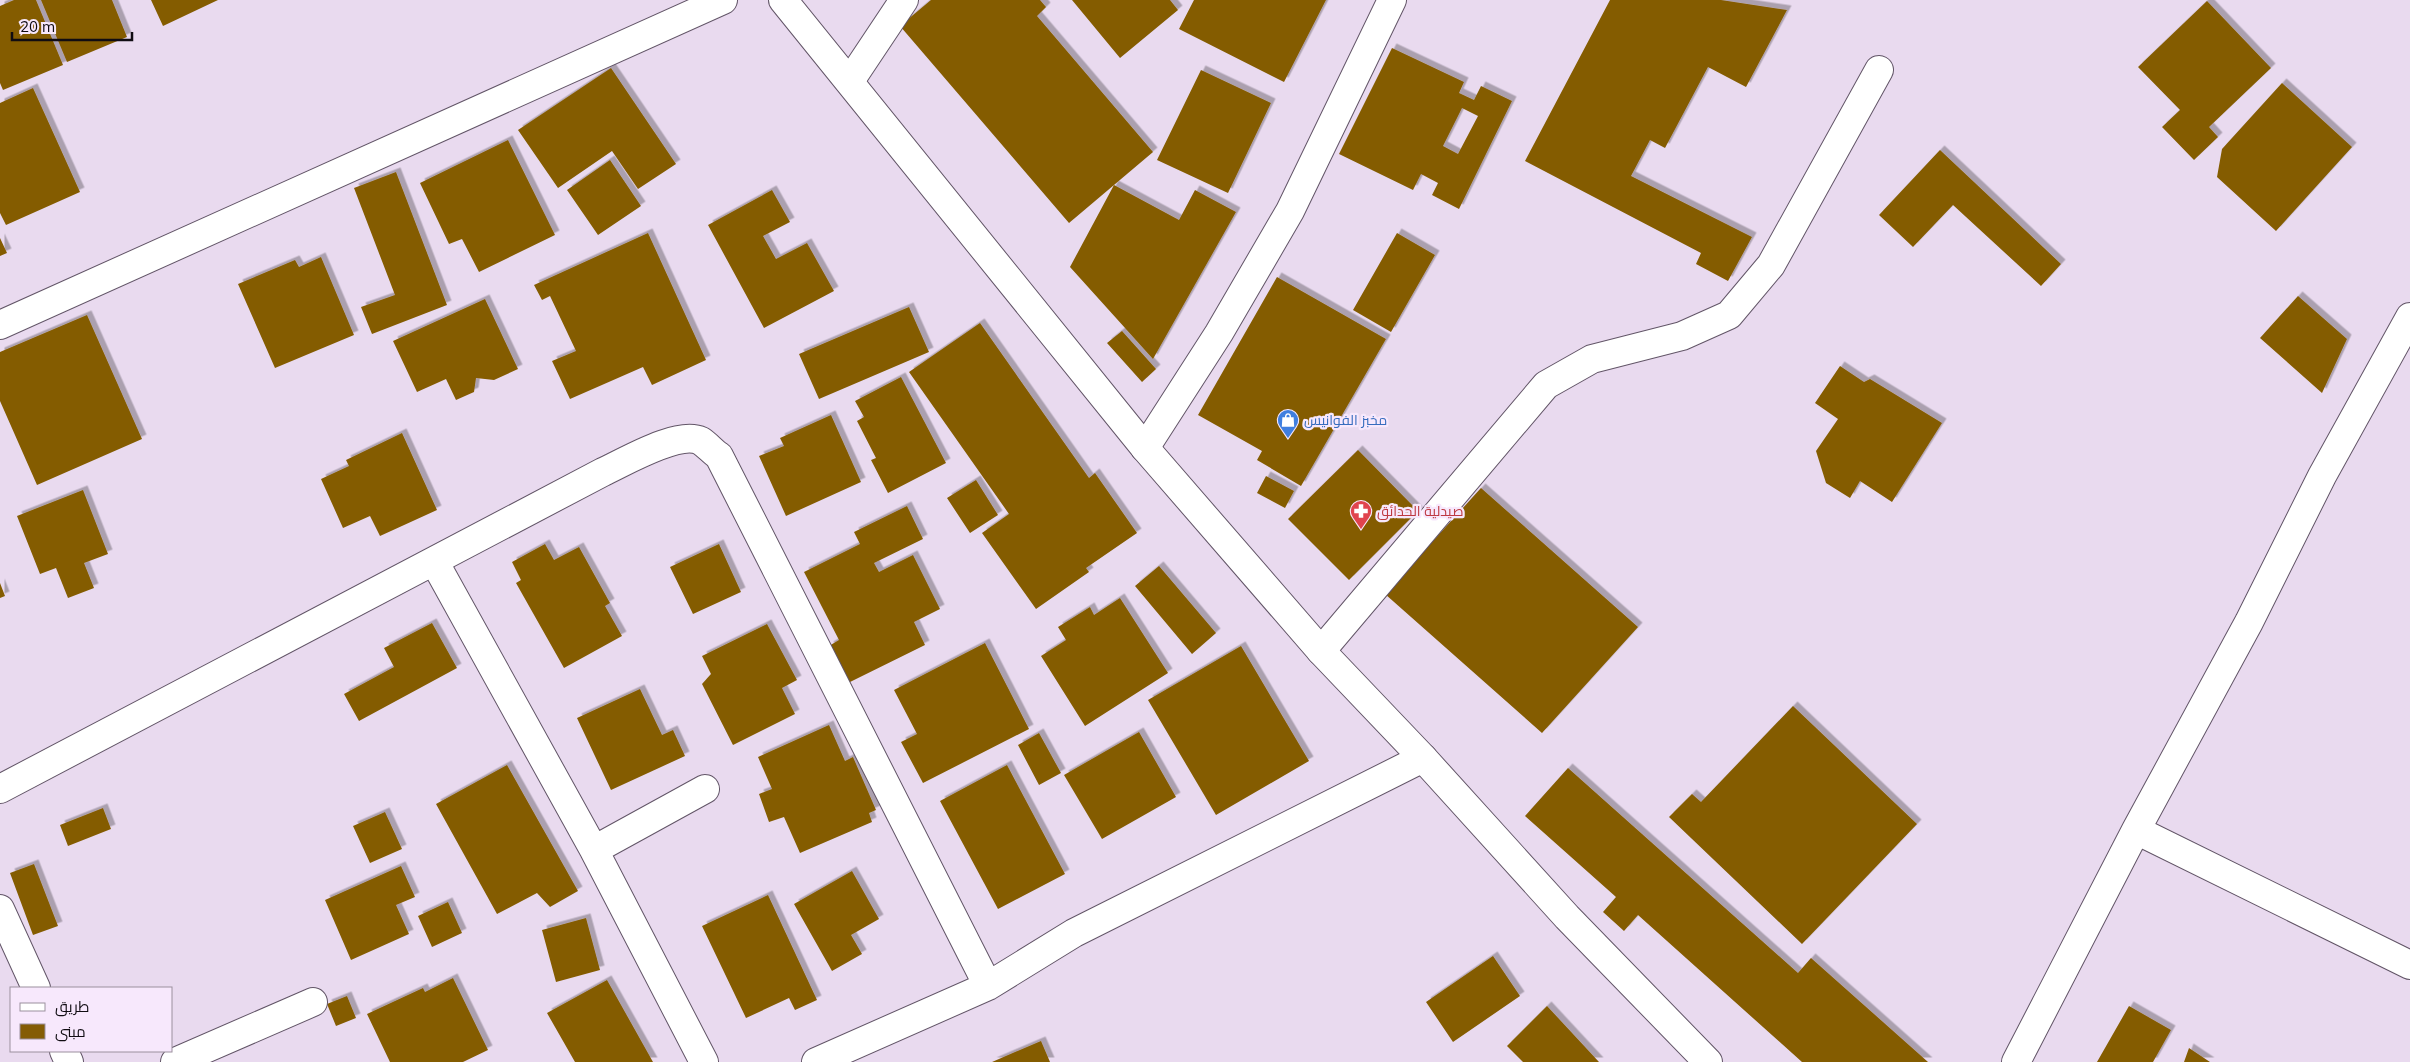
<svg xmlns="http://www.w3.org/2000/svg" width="2410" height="1062" font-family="Mulish,Cairo,sans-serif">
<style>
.building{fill:#845c05;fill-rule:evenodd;filter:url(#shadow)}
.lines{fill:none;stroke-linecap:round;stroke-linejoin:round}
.minor-casing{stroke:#625567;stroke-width:30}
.secondary-casing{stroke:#625567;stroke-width:30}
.minor{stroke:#fff;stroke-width:28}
.secondary{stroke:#fff;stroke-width:28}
.labels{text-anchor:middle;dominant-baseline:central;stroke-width:4.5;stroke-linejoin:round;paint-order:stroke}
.shop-label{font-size:14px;fill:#366cbe;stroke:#f7e8fc;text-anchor:start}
.health-label{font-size:14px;fill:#be3a42;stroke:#f7e8fc;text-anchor:start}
</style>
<defs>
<filter id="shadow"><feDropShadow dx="4.5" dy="-4.5" stdDeviation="0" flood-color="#0004"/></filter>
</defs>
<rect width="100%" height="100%" fill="#e9daef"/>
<path class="building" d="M 14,0 L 36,0 L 63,65 L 3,90 L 0,83 L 0,6 Z
M 41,0 L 112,0 L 127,37 L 67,62 Z
M 151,0 L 218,0 L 163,26 Z
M 931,0 L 1040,0 L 1046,7 L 1037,16 L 1153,152 L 1069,223 L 900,26 Z
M 1072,0 L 1170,0 L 1178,10 L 1120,58 Z
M 1194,0 L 1326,0 L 1284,82 L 1179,29 Z
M 1610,0 L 1721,0 L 1787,10 L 1746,87 L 1708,67 L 1665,148 L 1650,140 L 1631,176 L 1752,237 L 1728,281 L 1696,264 L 1701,253 L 1525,161 Z
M 2207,1 L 2271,68 L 2209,127 L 2218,137 L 2194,160 L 2162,127 L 2180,110 L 2138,67 Z
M 1392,48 L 1464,82 L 1459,93 L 1474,100 L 1481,86 L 1512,101 L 1459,209 L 1432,195 L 1438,183 L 1421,174 L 1413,190 L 1339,154 ZM 1462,108 L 1478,116 L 1458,154 L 1443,146 Z
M 611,68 L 676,164 L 638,189 L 612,151 L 558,188 L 518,130 Z
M 1201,70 L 1271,103 L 1228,193 L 1157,160 Z
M 2282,83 L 2352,147 L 2276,231 L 2217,177 L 2222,149 Z
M 33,88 L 80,192 L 6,225 L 0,213 L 0,103 Z
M 508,140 L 555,235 L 479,272 L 462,239 L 449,244 L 420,183 Z
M 1940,150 L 2061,264 L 2041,286 L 1953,205 L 1913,247 L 1879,215 Z
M 610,160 L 641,206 L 598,235 L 567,190 Z
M 396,172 L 447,305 L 372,334 L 361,307 L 395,295 L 354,188 Z
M 1114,185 L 1179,220 L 1195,190 L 1236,212 L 1153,359 L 1070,267 Z
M 772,190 L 790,222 L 763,236 L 776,259 L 807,243 L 834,291 L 764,328 L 708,225 Z
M 648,233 L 706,360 L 652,385 L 643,367 L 570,399 L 552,361 L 576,351 L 550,296 L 542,300 L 534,285 Z
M 1397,233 L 1435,255 L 1391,332 L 1353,310 Z
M 0,238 L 7,253 L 0,256 Z
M 321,257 L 354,335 L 275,368 L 238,284 L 295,260 L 299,267 Z
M 1277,277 L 1386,339 L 1301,486 L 1257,460 L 1262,451 L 1198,415 Z
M 2298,296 L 2347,339 L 2322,393 L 2260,338 Z
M 485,299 L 518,369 L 494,380 L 476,378 L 474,392 L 456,400 L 446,379 L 417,392 L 393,341 Z
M 909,307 L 929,352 L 819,399 L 799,354 Z
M 87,315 L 142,439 L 37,485 L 0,401 L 0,352 Z
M 980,323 L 1089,478 L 1095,473 L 1137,533 L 1086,568 L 1089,572 L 1036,609 L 982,533 L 1009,514 L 909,372 Z
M 1122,331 L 1156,369 L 1142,382 L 1107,343 Z
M 1840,366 L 1864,382 L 1870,379 L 1942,423 L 1892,502 L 1860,481 L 1850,498 L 1826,483 L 1816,451 L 1838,419 L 1815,403 Z
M 901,377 L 946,463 L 888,493 L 871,460 L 876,458 L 857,421 L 864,417 L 855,401 Z
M 831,415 L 861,482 L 786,516 L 759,456 L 784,446 L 780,438 Z
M 402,433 L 437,510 L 380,536 L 370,516 L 343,528 L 321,479 L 349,466 L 346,460 Z
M 1358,450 L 1418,511 L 1349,580 L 1288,519 Z
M 1266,476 L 1294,491 L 1285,508 L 1257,493 Z
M 976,480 L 998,515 L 970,533 L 947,498 Z
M 1481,488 L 1638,627 L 1542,733 L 1385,594 Z
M 83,490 L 108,554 L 84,563 L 94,588 L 68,598 L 56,568 L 40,574 L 17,516 Z
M 907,506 L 923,539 L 874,563 L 879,572 L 913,555 L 940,609 L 914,622 L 925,645 L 848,683 L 829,646 L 839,640 L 804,572 L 860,544 L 854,532 Z
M 545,544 L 554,560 L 579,547 L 610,603 L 605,606 L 622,636 L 564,668 L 516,583 L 521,580 L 512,562 Z
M 719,544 L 741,592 L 693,614 L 670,567 Z
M 1159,566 L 1216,633 L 1192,654 L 1135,586 Z
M 0,583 L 5,596 L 0,598 Z
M 1120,598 L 1168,673 L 1085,726 L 1041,656 L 1066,640 L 1058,627 L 1090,607 L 1094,615 Z
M 432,623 L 457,668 L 359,721 L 344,694 L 394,667 L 384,648 Z
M 767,624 L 797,680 L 782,688 L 795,714 L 733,745 L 702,684 L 711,674 L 702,656 Z
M 985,643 L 1029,729 L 923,783 L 901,742 L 917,734 L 894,690 Z
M 1241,646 L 1309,761 L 1216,815 L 1148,700 Z
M 640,689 L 662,735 L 673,730 L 685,756 L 611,790 L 577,718 Z
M 1793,706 L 1917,824 L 1802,944 L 1669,817 L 1692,794 L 1701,802 Z
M 829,725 L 845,761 L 853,757 L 876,810 L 869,813 L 872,822 L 800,853 L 784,817 L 769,822 L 759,794 L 772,789 L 758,757 Z
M 1139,732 L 1176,797 L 1102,839 L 1064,775 Z
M 1039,733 L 1061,773 L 1039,785 L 1018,745 Z
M 507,765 L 578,891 L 550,907 L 537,893 L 497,914 L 436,804 Z
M 1007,765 L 1065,874 L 998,909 L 940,801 Z
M 1568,768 L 1798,973 L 1811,958 L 1928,1062 L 1802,1062 L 1638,915 L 1624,931 L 1603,912 L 1616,897 L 1525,816 Z
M 103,808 L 111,829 L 68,846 L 60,825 Z
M 385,812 L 402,849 L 370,863 L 353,826 Z
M 34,864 L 58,926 L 33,935 L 10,873 Z
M 401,866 L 415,897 L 396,905 L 409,934 L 351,960 L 325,900 Z
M 852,871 L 879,919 L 851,935 L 862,954 L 832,971 L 794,904 Z
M 768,895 L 817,1000 L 795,1010 L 789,998 L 746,1018 L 702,926 Z
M 448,902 L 462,933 L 432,947 L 418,916 Z
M 586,918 L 600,970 L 556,982 L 542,930 Z
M 1493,956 L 1520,996 L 1453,1042 L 1426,1002 Z
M 453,978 L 488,1050 L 463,1062 L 390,1062 L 367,1014 L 423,988 L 425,992 Z
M 607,980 L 653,1062 L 575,1062 L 547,1013 Z
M 347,996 L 356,1018 L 336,1026 L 327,1004 Z
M 1547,1006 L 1599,1062 L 1523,1062 L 1507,1046 Z
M 2129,1006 L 2171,1030 L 2153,1062 L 2097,1062 Z
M 1041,1041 L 1050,1062 L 992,1062 Z
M 2189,1048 L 2210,1062 L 2184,1062 Z"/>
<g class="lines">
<g class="minor-casing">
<path id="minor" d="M 850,81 L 904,0
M 0,325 L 723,0
M 1145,448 L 1219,333 L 1290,211 L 1392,0
M 434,561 L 594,850 L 704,1062
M 1321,651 L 1546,385 L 1592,359 L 1682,336 L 1729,315 L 1771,265 L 1879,70
M 0,789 L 603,472 C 625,462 678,430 701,441 C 707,445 713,452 719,456 L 988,986
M 2136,830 L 2410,965
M 594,850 L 705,789
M 0,909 L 36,988
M 64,1051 L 69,1062
M 175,1062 L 313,1002
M 816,1062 L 988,986 L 1074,933 L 1423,758
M 2016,1062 L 2136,830 L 2249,622 L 2322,476 L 2410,317"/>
</g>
<g class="secondary-casing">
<path id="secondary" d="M 783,0 L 1145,448 L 1321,651 L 1423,758 L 1567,917 L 1708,1062"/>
</g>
<use href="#minor" class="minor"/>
<use href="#secondary" class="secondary"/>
</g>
<defs>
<g id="shop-pin" transform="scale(1.125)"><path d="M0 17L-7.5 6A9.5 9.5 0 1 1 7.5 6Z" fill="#3f7fe0" stroke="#f7e8fc"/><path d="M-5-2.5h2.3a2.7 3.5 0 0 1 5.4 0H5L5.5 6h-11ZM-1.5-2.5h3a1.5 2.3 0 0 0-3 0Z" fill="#fff"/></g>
<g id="pharmacy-pin" transform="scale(1.125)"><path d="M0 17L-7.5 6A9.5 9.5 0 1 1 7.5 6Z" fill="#e0444e" stroke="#f7e8fc"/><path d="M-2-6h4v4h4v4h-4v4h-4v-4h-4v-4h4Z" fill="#fff"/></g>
</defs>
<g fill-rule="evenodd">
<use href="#shop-pin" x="1288" y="420"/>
<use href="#pharmacy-pin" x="1361" y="511"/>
</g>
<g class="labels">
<g class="shop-label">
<text x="1304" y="420">مخبز الفوانيس</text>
</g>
<g class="health-label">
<text x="1377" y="511">صيدلية الحدائق</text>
</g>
</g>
<rect x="10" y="987" width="162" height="65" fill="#f7e8fc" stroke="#9b909e"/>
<rect x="20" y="1003" width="25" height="8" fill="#ffffff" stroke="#9b909e"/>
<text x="55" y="1012" font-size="15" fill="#100c12">طريق</text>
<rect x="20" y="1024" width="25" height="15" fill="#845c05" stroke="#9b909e"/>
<text x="55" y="1037" font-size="15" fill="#100c12">مبنى</text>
<path d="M12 32v8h120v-8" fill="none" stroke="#100c12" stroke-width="2.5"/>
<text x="20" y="32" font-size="15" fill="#100c12" stroke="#f7e8fc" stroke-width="4" paint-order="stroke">20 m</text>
</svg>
